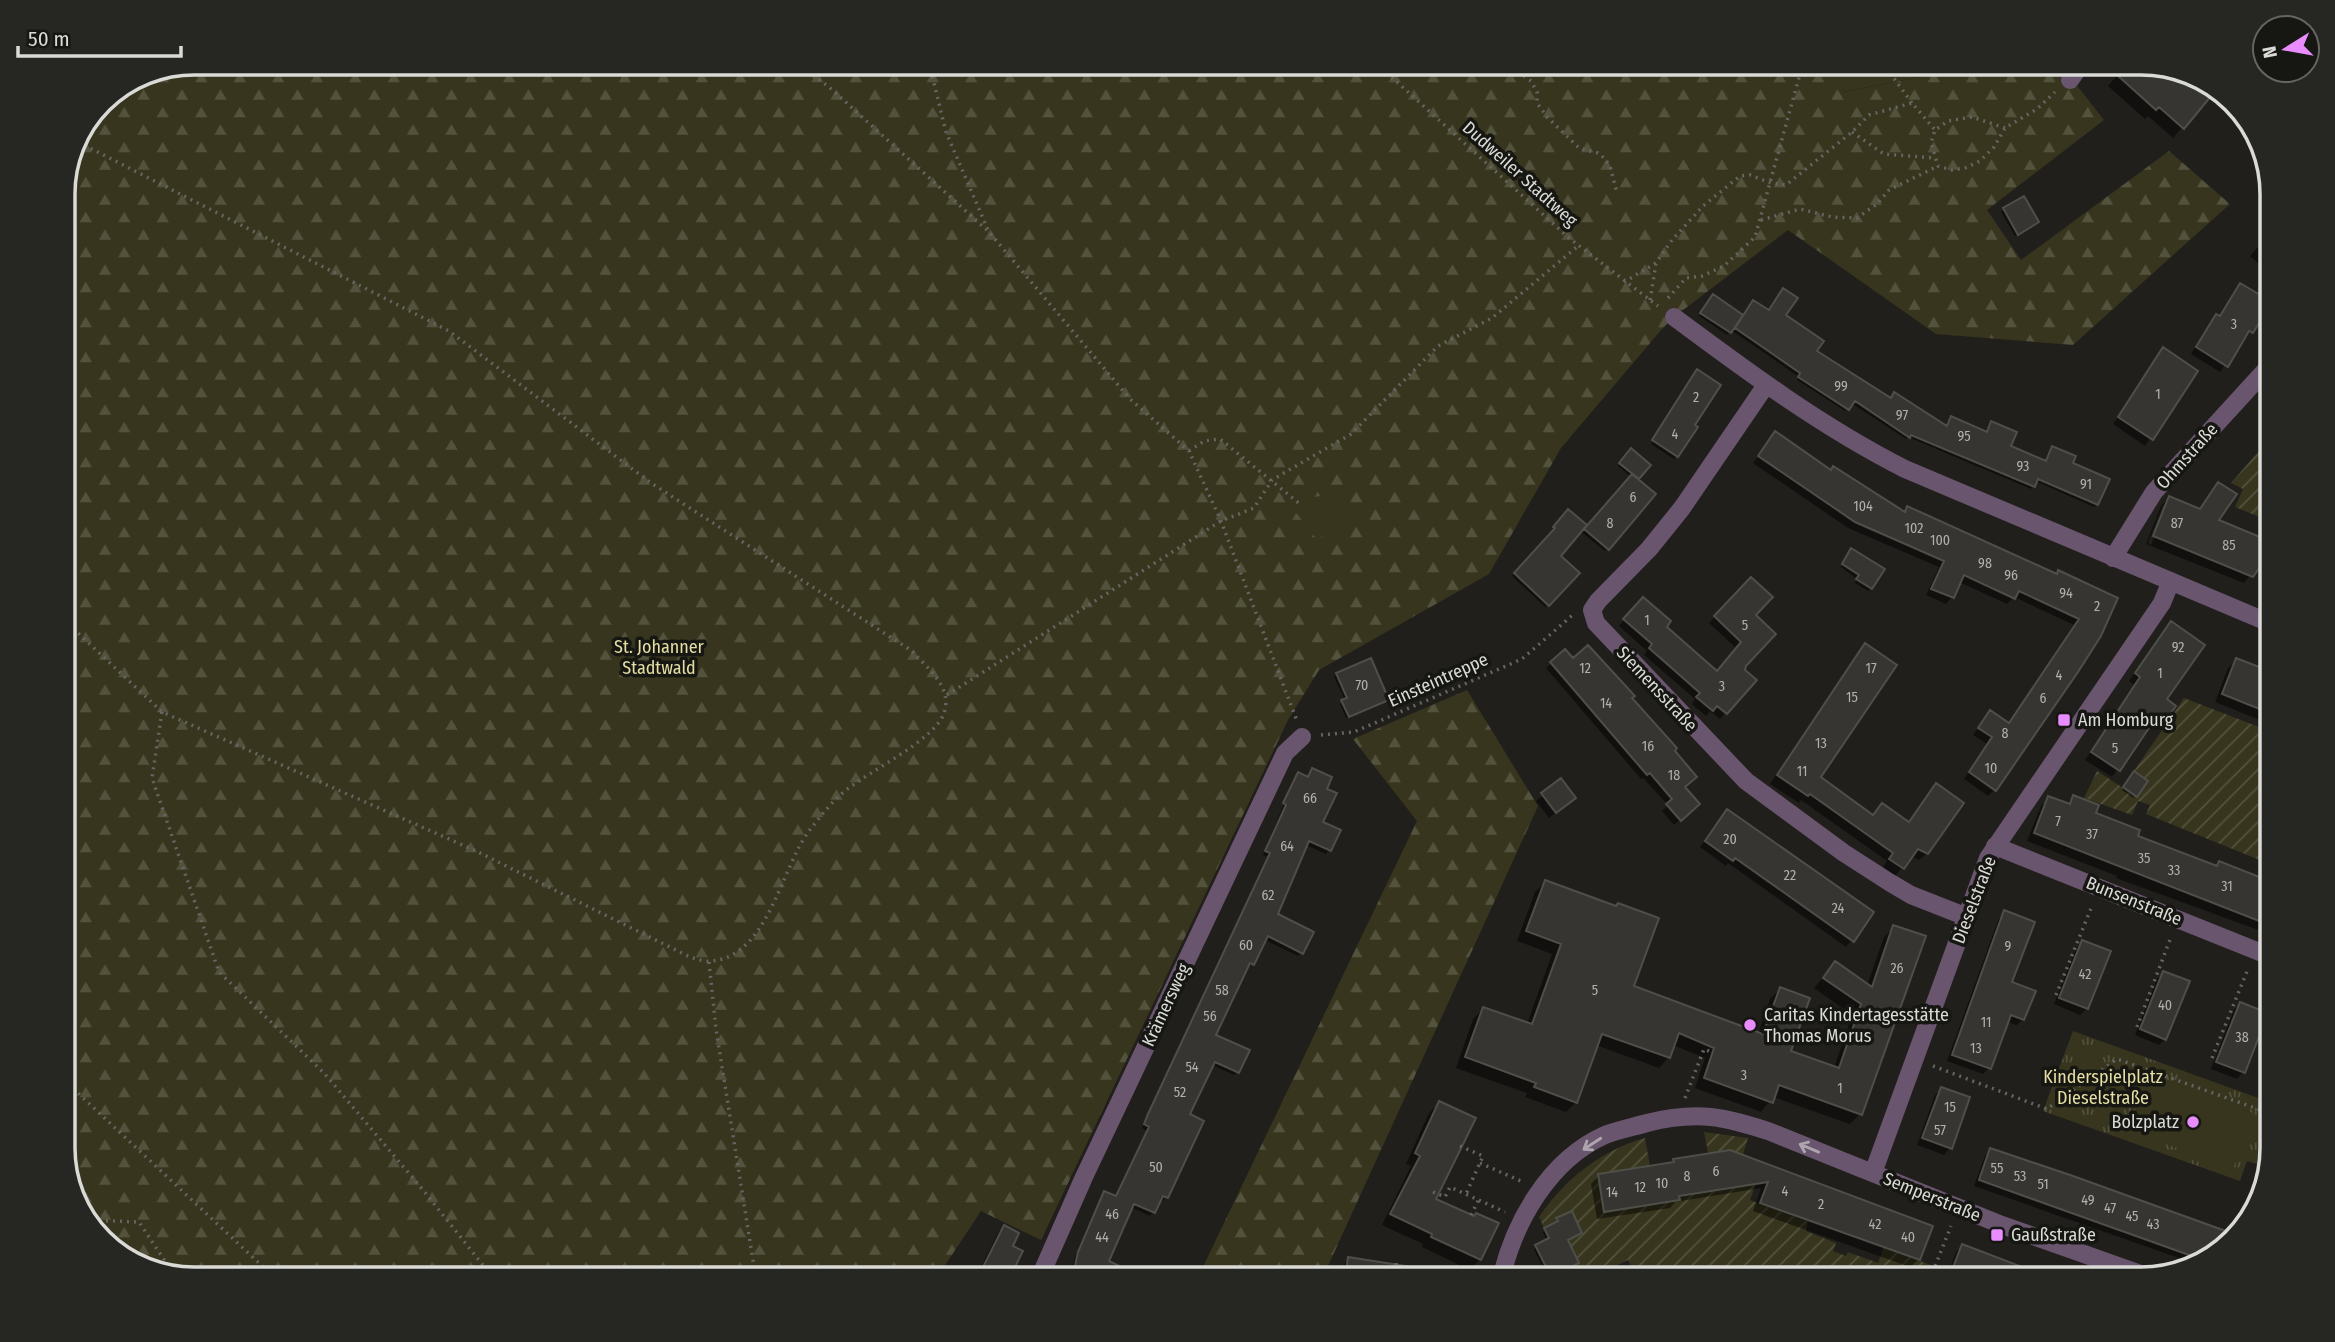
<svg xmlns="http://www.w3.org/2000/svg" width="2335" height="1342" font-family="'Fira Sans Condensed',sans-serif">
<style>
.grass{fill:url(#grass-tufts)}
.forest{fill:url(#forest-firs)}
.garden{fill:url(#garden-furrows)}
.pitch{fill:#37351d}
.shadow{fill:#0007;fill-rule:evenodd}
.building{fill:#363531;stroke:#4f4f4a;stroke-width:2}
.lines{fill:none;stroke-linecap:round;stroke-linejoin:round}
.path{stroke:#656561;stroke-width:3.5;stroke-dasharray:2 5;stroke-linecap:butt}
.minor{stroke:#6a556f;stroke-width:18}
.oneway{stroke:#ada5ad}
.poi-dot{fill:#e98dfe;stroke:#161612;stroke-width:2.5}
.labels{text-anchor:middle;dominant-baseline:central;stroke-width:7;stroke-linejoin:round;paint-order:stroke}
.number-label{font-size:14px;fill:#b1b1ae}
.street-label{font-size:18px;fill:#dadad7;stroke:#161612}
.park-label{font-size:18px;fill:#e5dfa4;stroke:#161612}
.poi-label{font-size:18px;fill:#dadad7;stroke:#161612;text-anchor:start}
.rim{fill:none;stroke:#dadad7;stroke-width:3.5}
</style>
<defs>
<pattern id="grass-tufts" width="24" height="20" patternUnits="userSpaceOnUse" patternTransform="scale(1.75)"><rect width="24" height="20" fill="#37351d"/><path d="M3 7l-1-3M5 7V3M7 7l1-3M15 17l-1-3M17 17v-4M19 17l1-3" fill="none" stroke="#53523d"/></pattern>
<pattern id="forest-firs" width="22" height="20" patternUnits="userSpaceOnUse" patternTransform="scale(1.75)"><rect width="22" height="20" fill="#37351d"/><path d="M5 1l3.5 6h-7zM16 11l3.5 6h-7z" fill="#53523d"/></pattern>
<pattern id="garden-furrows" width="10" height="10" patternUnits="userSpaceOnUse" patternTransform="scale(1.75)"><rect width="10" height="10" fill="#37351d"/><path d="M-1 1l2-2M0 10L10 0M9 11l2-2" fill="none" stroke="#53523d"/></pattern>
</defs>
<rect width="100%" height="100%" fill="#201f1b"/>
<path class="grass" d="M 2073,1031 L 2272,1103 L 2272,1148 L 2267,1167 L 2247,1161 L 2240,1181 L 2043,1111 Z"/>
<path class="forest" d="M 194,63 L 1837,63 L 1844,92 L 1990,63 L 2068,63 L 2064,69 L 2104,120 L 1987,210 L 2021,260 L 2169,151 L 2230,204 L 2073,345 L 1936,334 L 1788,230 L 1674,317 L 1662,329 L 1561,448 L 1489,574 L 1319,670 L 1288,720 L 1041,1240 L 981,1211 L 936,1279 L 194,1279 L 129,1262 L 85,1220 L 63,1156 L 63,186 L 102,101 L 144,73 Z
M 1467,690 L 1538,806 L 1322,1279 L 1199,1279 L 1201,1271 L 1417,821 L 1353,739 Z"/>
<path class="garden" d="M 2272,436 L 2272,508 L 2267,520 L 2235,507 L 2243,489 L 2231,483 Z
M 2184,698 L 2272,732 L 2272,865 L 2146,814 L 2150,805 L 2138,801 L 2132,815 L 2084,798 L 2097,771 L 2137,797 L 2148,781 L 2134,771 Z
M 1704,1132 L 1748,1138 L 1737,1174 L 1757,1181 L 1750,1200 L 1808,1222 L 1806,1231 L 1836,1243 L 1833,1251 L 1846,1256 L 1848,1252 L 1878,1263 L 1884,1247 L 1931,1265 L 1925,1279 L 1637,1279 L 1628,1260 L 1588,1279 L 1552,1279 L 1551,1277 L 1579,1263 L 1568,1240 L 1582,1233 L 1572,1211 L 1556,1218 L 1558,1221 L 1544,1228 L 1539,1217 C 1565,1179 1600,1151 1645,1138 L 1650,1166 L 1599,1175 L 1605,1212 L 1679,1200 L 1679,1196 L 1724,1151 L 1708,1153 Z"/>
<path class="pitch" d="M 1837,63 L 1990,63 L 1843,92 Z
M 1327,495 L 1345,506 L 1350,521 L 1347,532 L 1316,538 L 1294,510 L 1308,498 Z
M 2153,1075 L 2253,1113 L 2233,1169 L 2132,1131 Z"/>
<path class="shadow" d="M 2128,63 L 2141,63 L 2206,80 L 2223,97 L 2215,104 L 2208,97 L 2173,138 L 2148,116 L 2145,119 L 2108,86 Z
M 2004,210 L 2034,225 L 2015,236 L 2001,212 Z
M 2272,231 L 2272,276 L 2250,256 Z
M 2240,285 L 2269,302 L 2251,332 L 2243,338 L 2220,372 L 2191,354 L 2210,322 L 2216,316 L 2218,317 Z
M 1713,296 L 1743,317 L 1768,312 L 1783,316 L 1815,352 L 1890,399 L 1946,428 L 1951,418 L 1986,433 L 1992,423 L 2008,447 L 2045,462 L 2052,448 L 2071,464 L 2097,504 L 2094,507 L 2035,481 L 2031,489 L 1908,437 L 1906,439 L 1851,403 L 1845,411 L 1797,380 L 1799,377 L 1731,330 L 1727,335 L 1699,316 Z
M 2163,350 L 2196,371 L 2145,446 L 2113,424 Z
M 1694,374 L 1692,425 L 1695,427 L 1674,459 L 1651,444 Z
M 2272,409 L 2272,421 L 2266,415 Z
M 1775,433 L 1830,471 L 1903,512 L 1908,508 L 2056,576 L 2116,599 L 1995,789 L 1988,796 L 1964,779 L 1987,744 L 1973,735 L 1990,712 L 2008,724 L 2074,625 L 2014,597 L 2007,604 L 1959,582 L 1952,597 L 1946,604 L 1926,595 L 1939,567 L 1848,528 L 1753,463 Z
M 1629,453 L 1648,465 L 1636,480 L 1654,495 L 1605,551 L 1580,531 L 1559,556 L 1577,573 L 1545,607 L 1512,576 L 1553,532 L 1552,530 L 1568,511 L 1587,527 L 1631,477 L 1618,466 Z
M 2219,484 L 2217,521 L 2270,543 L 2272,537 L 2272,556 L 2267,554 L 2244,583 L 2146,544 L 2161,506 L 2169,498 L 2199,510 ZM 2163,505 L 2167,505 L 2151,545 L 2148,543 Z
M 1849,553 L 1871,588 L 1868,591 L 1855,583 L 1857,579 L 1841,567 Z
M 2272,562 L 2272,595 L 2260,590 Z
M 1751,579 L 1754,615 L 1744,671 L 1754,680 L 1720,719 L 1710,711 L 1706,716 L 1692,704 L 1695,699 L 1644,655 L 1647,651 L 1619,626 L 1637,605 L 1716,673 L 1737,649 L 1709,623 Z
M 2165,631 L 2164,720 L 2157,727 L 2150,723 L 2112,777 L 2085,760 L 2135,685 L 2129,681 Z
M 1865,645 L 1818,777 L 1872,816 L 1882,805 L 1907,823 L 1936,785 L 1927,853 L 1919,860 L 1911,856 L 1895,876 L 1883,867 L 1887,861 L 1801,800 L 1799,803 L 1770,784 L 1858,652 Z
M 1573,660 L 1630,698 L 1672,751 L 1683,788 L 1697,804 L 1674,825 L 1662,811 L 1668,805 L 1643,778 L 1641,779 L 1546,668 L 1552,663 Z
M 2237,660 L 2272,674 L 2272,725 L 2215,702 L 2228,668 Z
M 1337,674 L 1384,702 L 1346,718 L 1340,704 L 1345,700 L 1334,677 Z
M 1313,770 L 1325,790 L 1321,823 L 1339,831 L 1326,854 L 1306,845 L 1275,915 L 1301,953 L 1298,956 L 1265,940 L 1253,964 L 1249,967 L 1246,966 L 1214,1036 L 1237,1072 L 1234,1075 L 1212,1065 L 1188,1115 L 1166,1197 L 1163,1201 L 1160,1199 L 1150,1216 L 1131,1207 L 1106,1262 L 1139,1279 L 1069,1279 L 1075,1257 L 1101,1197 L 1104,1193 L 1115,1198 L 1147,1131 L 1142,1128 L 1268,857 L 1263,855 L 1295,777 L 1299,774 L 1307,778 Z
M 2132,776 L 2136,796 L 2133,798 L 2122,790 Z
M 1560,781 L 1567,805 L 1549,818 L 1536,801 Z
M 2073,797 L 2094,814 L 2136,837 L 2215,867 L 2219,863 L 2272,884 L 2272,935 L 2116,878 L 2117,876 L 2027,841 L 2041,806 L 2049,798 L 2066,805 Z
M 1727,811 L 1852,940 L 1846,947 L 1728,863 L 1726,866 L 1700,847 Z
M 1545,882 L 1632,987 L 1758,1034 L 1770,999 L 1780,989 L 1789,1052 L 1834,1068 L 1852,1015 L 1814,988 L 1835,963 L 1867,986 L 1884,937 L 1894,927 L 1860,1114 L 1850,1124 L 1773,1097 L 1761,1112 L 1695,1088 L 1705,1058 L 1673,1045 L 1669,1057 L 1659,1068 L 1596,1045 L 1576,1102 L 1566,1112 L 1525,1097 L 1527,1093 L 1456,1068 L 1473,1019 L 1483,1009 L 1527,1024 L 1552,954 L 1517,941 L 1535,892 Z
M 2005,912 L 2010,983 L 2023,1019 L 2017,1025 L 2006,1022 L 1989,1068 L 1983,1074 L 1947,1061 L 1999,918 Z
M 2083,942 L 2109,952 L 2086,1009 L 2080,1015 L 2054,1004 L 2076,948 Z
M 2164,973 L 2165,1039 L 2159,1045 L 2135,1035 L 2157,979 Z
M 2240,1004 L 2243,1072 L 2237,1079 L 2211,1069 L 2234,1010 Z
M 1941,1089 L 1950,1148 L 1944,1155 L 1917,1145 L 1935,1095 Z
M 1439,1103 L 1434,1200 L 1480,1259 L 1470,1270 L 1422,1247 L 1423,1244 L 1382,1225 L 1411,1166 L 1406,1164 L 1429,1113 Z
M 1991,1150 L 2233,1235 L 2207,1261 L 2196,1264 L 1974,1186 L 1985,1156 Z
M 1729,1152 L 1931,1227 L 1918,1260 L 1910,1267 L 1753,1211 L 1761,1188 L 1675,1202 L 1670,1208 L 1597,1219 L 1591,1184 L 1599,1176 L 1669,1165 L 1674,1160 Z
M 1571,1213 L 1580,1233 L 1566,1241 L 1577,1263 L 1550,1279 L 1527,1279 L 1544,1270 L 1534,1249 L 1547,1241 L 1543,1232 L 1555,1224 L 1557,1220 Z
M 1004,1227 L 1010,1247 L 1008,1279 L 976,1277 L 998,1233 Z
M 1962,1246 L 2041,1276 L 2051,1279 L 1946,1279 L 1956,1252 Z
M 1349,1259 L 1408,1268 L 1425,1268 L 1424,1279 L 1343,1279 L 1345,1263 Z"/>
<path class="building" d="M 2127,63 L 2141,63 L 2206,80 L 2216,90 L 2184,129 L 2159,107 L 2156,110 L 2117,75 Z
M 2024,196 L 2039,222 L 2018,235 L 2003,208 Z
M 2240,283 L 2272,302 L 2253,333 L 2249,331 L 2228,367 L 2196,347 L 2216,314 L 2220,316 Z
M 1783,288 L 1798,298 L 1786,315 L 1824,341 L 1817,351 L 1891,398 L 1894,392 L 1947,426 L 1951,416 L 1987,432 L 1991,421 L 2017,432 L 2011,446 L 2046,461 L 2052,446 L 2076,456 L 2073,463 L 2110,479 L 2098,505 L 2038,479 L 2035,487 L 1911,435 L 1910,438 L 1855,401 L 1849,410 L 1798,377 L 1800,373 L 1735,328 L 1753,300 L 1769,310 Z
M 1713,294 L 1743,315 L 1731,333 L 1700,313 Z
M 2163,347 L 2198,371 L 2153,440 L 2118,417 Z
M 1697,369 L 1721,385 L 1695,425 L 1698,427 L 1678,457 L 1652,440 Z
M 1775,431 L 1831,470 L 1833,466 L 1905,512 L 1907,506 L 2057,574 L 2058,570 L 2118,598 L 2101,636 L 2078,672 L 1996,791 L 1969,772 L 1992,737 L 1978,728 L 1990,710 L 2009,723 L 2079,619 L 2019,591 L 2015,599 L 1964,575 L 1954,598 L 1931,589 L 1944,561 L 1855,522 L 1758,456 Z
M 1631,448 L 1651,465 L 1639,479 L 1619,463 Z
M 1632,474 L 1656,494 L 1609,550 L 1584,529 Z
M 2218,482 L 2237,494 L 2219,520 L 2272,542 L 2272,550 L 2253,577 L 2153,536 L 2169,496 L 2200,509 Z
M 1568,509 L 1587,525 L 1561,556 L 1580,573 L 1549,606 L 1514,573 L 1555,528 L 1553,527 Z
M 1851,548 L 1885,569 L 1872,589 L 1856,579 L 1859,575 L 1842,564 Z
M 1751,577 L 1773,597 L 1756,615 L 1776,634 L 1746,666 L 1745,670 L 1757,680 L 1727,714 L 1717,706 L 1713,711 L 1696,697 L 1700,693 L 1649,648 L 1652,644 L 1623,619 L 1643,597 L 1671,621 L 1667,627 L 1717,671 L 1741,642 L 1714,616 Z
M 2171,621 L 2205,645 L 2167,699 L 2176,706 L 2165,721 L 2157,716 L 2120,771 L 2091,752 L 2140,677 L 2135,673 Z
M 1865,643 L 1897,665 L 1821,777 L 1873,815 L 1882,803 L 1909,822 L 1936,783 L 1964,803 L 1928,854 L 1918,849 L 1904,869 L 1889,859 L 1893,853 L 1810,794 L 1808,796 L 1777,775 Z
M 1588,645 L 1635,696 L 1632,698 L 1677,748 L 1675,751 L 1697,777 L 1685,787 L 1700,804 L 1681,821 L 1666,804 L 1672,799 L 1650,773 L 1647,775 L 1550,662 L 1565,649 L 1573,658 Z
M 1371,658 L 1389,700 L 1349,717 L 1341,700 L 1347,698 L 1336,673 Z
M 2236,658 L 2272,672 L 2272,714 L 2222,694 Z
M 1312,768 L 1332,777 L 1327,789 L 1337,793 L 1323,822 L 1341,830 L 1331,851 L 1309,841 L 1278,914 L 1314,932 L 1303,954 L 1268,936 L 1254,965 L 1250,963 L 1216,1035 L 1250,1050 L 1239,1073 L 1215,1062 L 1190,1114 L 1204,1121 L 1168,1198 L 1163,1196 L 1155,1213 L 1134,1204 L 1109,1261 L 1146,1279 L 1072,1279 L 1078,1252 L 1104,1191 L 1116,1196 L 1149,1127 L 1144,1124 L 1148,1114 L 1270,853 L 1265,851 L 1286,805 L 1283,803 L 1298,772 L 1308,777 Z
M 2134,771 L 2148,781 L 2137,797 L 2123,787 Z
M 1561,778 L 1576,798 L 1556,813 L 1541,793 Z
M 2073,795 L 2099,805 L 2096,813 L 2140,830 L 2138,836 L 2217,866 L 2219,861 L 2272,882 L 2272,926 L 2034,833 L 2048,796 L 2070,804 Z
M 1727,809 L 1874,912 L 1854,942 L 1735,858 L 1733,861 L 1705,841 Z
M 1545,880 L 1616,906 L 1618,903 L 1659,918 L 1634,986 L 1763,1034 L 1780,987 L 1810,998 L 1791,1051 L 1839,1068 L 1861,1004 L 1823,978 L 1835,961 L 1872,987 L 1893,925 L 1926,936 L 1862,1115 L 1779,1085 L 1773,1103 L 1704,1078 L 1714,1048 L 1679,1033 L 1670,1058 L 1602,1034 L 1577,1103 L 1534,1087 L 1536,1083 L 1465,1057 L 1483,1007 L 1532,1024 L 1561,944 L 1526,931 Z
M 2004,910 L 2035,922 L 2012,982 L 2036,991 L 2024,1020 L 2011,1015 L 1991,1069 L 1952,1055 Z
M 2082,940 L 2111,951 L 2088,1009 L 2059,998 Z
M 2163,971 L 2190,981 L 2166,1040 L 2140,1029 Z
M 2240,1002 L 2268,1013 L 2245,1073 L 2216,1062 Z
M 1941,1087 L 1970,1097 L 1952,1149 L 1922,1138 Z
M 1439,1101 L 1476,1118 L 1436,1199 L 1474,1216 L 1476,1213 L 1499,1223 L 1481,1260 L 1431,1237 L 1432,1234 L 1390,1214 L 1420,1156 L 1415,1153 Z
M 1990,1148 L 2073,1176 L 2234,1234 L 2206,1261 L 1979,1180 Z
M 1730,1150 L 1933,1226 L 1920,1260 L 1760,1203 L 1768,1182 L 1679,1196 L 1680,1200 L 1604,1212 L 1598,1174 L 1674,1162 L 1673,1159 Z
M 1572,1211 L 1582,1233 L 1568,1240 L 1579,1263 L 1551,1277 L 1535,1245 L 1549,1238 L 1544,1228 L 1558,1221 L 1556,1218 Z
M 1004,1225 L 1019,1233 L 1013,1246 L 1023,1251 L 1009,1279 L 997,1279 L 981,1271 Z
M 1962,1244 L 2051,1278 L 2050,1279 L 1962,1279 L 1950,1275 Z
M 1348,1257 L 1425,1269 L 1424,1279 L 1345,1279 Z"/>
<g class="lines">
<path class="path" d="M 796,63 L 829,87 L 989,232 L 1130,399 L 1189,451 L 1221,521 L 1297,721
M 929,63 L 946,132 L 988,230
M 1376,63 L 1569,238 L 1658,306
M 1507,63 L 1531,81 L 1537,92 L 1537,103 L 1547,117 L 1579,148 L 1598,153 L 1604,158 L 1610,166 L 1617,193
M 1890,73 L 1912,103
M 2005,128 L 1972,117 L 1948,121 L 1935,130 L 1931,143 L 1938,166 L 1952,170 L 1965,168 L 1980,161 L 1994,147 L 2005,128 L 2037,109 L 2055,92
M 1852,132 L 1884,154 L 1935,158
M 1761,220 L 1800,209 L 1832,217 L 1857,218 L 1877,204 L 1889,190 L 1938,166
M 1624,282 L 1656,263 L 1672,240 L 1703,206 L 1740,176 L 1750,175 L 1771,183 L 1786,185 L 1852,132 L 1869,115 L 1912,103 L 1935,130
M 1668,298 L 1686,278 L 1702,276 L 1724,266 L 1755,237 L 1803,63
M 1650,300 L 1656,264
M 1189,451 L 1204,441 L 1220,439 L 1300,504
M 63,619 L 162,712 L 476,851 L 690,957 C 697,959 704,962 711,961 C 768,957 781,868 809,831 C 820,817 831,802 845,791 C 869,771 935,740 944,713 C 953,687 927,668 912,651 L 651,483 L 449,331 L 82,144
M 947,695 L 1221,521 L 1254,508 L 1272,480 L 1351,434 L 1438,346 L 1492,318 L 1578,246
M 162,712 L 152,778 L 219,972 L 324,1073 L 423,1190 L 494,1279
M 1321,735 L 1354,732 L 1522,659 L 1575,613
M 709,962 L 716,1029 L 756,1279
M 2056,995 L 2092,906
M 2137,1027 L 2171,937
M 2212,1058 L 2248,969
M 1933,1066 L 2047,1109 L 2117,1059 L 2272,1114
M 63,1079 L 276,1279
M 1685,1098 L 1704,1049 L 1713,1053
M 1460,1146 L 1483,1156 L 1466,1194
M 1480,1163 L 1523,1182
M 1433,1192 L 1445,1197 L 1450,1187 L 1505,1212
M 1471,1215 L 1479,1199
M 85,1220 L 139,1222 L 165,1261 L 166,1271
M 1396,1279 L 1396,1263
M 1930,1279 L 1951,1226"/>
<path class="minor" d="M 2070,80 L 2082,63
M 1674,317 C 1748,372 1822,427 1905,469 L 2272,624
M 1766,385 L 1682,508 L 1649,549 L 1598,601 L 1592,610 L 1596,623 L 1746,781 L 1844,853 L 1889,882 L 1911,895 L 1967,917
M 2113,558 L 2154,492 L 2272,363
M 1995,846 L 2272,957
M 1873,1173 L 1988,858 L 2162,603 L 2171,581
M 1039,1279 L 1084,1177 L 1285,753 L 1302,737
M 1501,1279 C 1514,1222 1549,1160 1605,1135 C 1618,1130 1633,1127 1647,1123 C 1667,1118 1690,1115 1711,1117 C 1731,1119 1749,1125 1768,1131 L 2002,1225 L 2149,1277"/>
</g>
<defs><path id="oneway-shaft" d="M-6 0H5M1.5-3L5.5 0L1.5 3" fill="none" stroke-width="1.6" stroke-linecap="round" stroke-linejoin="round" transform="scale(1.75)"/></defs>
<g class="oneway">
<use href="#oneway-shaft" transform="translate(1592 1144) rotate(147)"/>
<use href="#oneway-shaft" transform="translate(1809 1148) rotate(-157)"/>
</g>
<g class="poi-dot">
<rect x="2057" y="713" width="14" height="14" rx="3.5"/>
<circle cx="1750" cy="1025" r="7"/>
<circle cx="2193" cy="1122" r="7"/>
<rect x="1990" y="1228" width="14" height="14" rx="3.5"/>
</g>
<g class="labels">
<g class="number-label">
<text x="2234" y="324">3</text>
<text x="1841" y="386">99</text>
<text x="2158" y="394">1</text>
<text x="1696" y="397">2</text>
<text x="1902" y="415">97</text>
<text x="1675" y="434">4</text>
<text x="1964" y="436">95</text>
<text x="2023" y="466">93</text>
<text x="2086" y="484">91</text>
<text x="1633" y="497">6</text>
<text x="1863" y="506">104</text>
<text x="1610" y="523">8</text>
<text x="2177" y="523">87</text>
<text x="1914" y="528">102</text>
<text x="1940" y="540">100</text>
<text x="2229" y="545">85</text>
<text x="1985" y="563">98</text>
<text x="2011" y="575">96</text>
<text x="2066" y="593">94</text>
<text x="2097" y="606">2</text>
<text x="1647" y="620">1</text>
<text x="1745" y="625">5</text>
<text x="2178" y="647">92</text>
<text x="1585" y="668">12</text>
<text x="1871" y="668">17</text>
<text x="2160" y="673">1</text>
<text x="2059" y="675">4</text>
<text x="1362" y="685">70</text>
<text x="1722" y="686">3</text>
<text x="1852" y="697">15</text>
<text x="2043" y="698">6</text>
<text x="1606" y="703">14</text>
<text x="2005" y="733">8</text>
<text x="1821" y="743">13</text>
<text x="1648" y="746">16</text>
<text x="2115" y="748">5</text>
<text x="1991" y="768">10</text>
<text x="1802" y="771">11</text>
<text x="1674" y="775">18</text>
<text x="1310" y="798">66</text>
<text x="2058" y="821">7</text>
<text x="2092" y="834">37</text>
<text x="1730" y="839">20</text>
<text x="1287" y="846">64</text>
<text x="2144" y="858">35</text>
<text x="2174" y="870">33</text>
<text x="1790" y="875">22</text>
<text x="2227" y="886">31</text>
<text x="1268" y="895">62</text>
<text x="1838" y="908">24</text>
<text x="1246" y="945">60</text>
<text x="2008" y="946">9</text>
<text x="1897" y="968">26</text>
<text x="2085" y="974">42</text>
<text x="1222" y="990">58</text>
<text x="1595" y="990">5</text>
<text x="2165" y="1005">40</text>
<text x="1210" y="1016">56</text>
<text x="1986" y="1022">11</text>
<text x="2242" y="1037">38</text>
<text x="1976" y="1048">13</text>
<text x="1192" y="1067">54</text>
<text x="1744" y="1075">3</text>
<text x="1840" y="1088">1</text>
<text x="1180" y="1092">52</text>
<text x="1950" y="1107">15</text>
<text x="1940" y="1130">57</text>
<text x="1156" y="1167">50</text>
<text x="1997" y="1168">55</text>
<text x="1716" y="1171">6</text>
<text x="1687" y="1176">8</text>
<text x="2020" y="1176">53</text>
<text x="1662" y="1183">10</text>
<text x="2043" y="1184">51</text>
<text x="1640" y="1187">12</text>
<text x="1785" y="1191">4</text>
<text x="1612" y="1192">14</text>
<text x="2088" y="1200">49</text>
<text x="1821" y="1204">2</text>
<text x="2110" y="1208">47</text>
<text x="1112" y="1214">46</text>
<text x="2132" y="1216">45</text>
<text x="1875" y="1224">42</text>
<text x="2153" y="1224">43</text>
<text x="1102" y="1237">44</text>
<text x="1908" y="1237">40</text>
</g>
<g class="street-label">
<text transform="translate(1520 174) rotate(42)">Dudweiler Stadtweg</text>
<text transform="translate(2187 456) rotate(-48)">Ohmstraße</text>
<text transform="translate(1438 680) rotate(-24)">Einsteintreppe</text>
<text transform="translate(1657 689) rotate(47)">Siemensstraße</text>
<text transform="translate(1974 900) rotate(-69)">Dieselstraße</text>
<text transform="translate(2134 901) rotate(22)">Bunsenstraße</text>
<text transform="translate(1166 1005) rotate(-65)">Krämersweg</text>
<text transform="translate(1932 1197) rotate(22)">Semperstraße</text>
</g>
<g class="park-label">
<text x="659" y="647">St. Johanner<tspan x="659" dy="21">Stadtwald</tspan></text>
<text x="2103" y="1077">Kinderspielplatz<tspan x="2103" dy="21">Dieselstraße</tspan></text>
</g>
<g class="poi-label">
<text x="2078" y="720">Am Homburg</text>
<text x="1764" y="1015">Caritas Kindertagesstätte<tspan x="1764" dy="21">Thomas Morus</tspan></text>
<text x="2179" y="1122" text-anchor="end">Bolzplatz</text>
<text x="2011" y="1235">Gaußstraße</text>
</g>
</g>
<path d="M0 0H2335V1342H0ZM194 75H2141A119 119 0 0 1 2260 194V1148A119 119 0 0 1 2141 1267H194A119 119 0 0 1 75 1148V194A119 119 0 0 1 194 75Z" fill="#262622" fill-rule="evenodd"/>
<path class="rim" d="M194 75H2141A119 119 0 0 1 2260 194V1148A119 119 0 0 1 2141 1267H194A119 119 0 0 1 75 1148V194A119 119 0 0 1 194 75Z"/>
<g transform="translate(2286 49) rotate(259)"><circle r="33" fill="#161612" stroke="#646461" stroke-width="2"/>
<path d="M0-5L12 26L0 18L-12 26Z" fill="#e98dfe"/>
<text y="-10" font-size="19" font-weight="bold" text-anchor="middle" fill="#dadad7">N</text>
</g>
<path d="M18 46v10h163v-10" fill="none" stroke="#dadad7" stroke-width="3.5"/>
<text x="28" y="46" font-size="21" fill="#dadad7" stroke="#161612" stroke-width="5" paint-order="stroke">50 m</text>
</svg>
